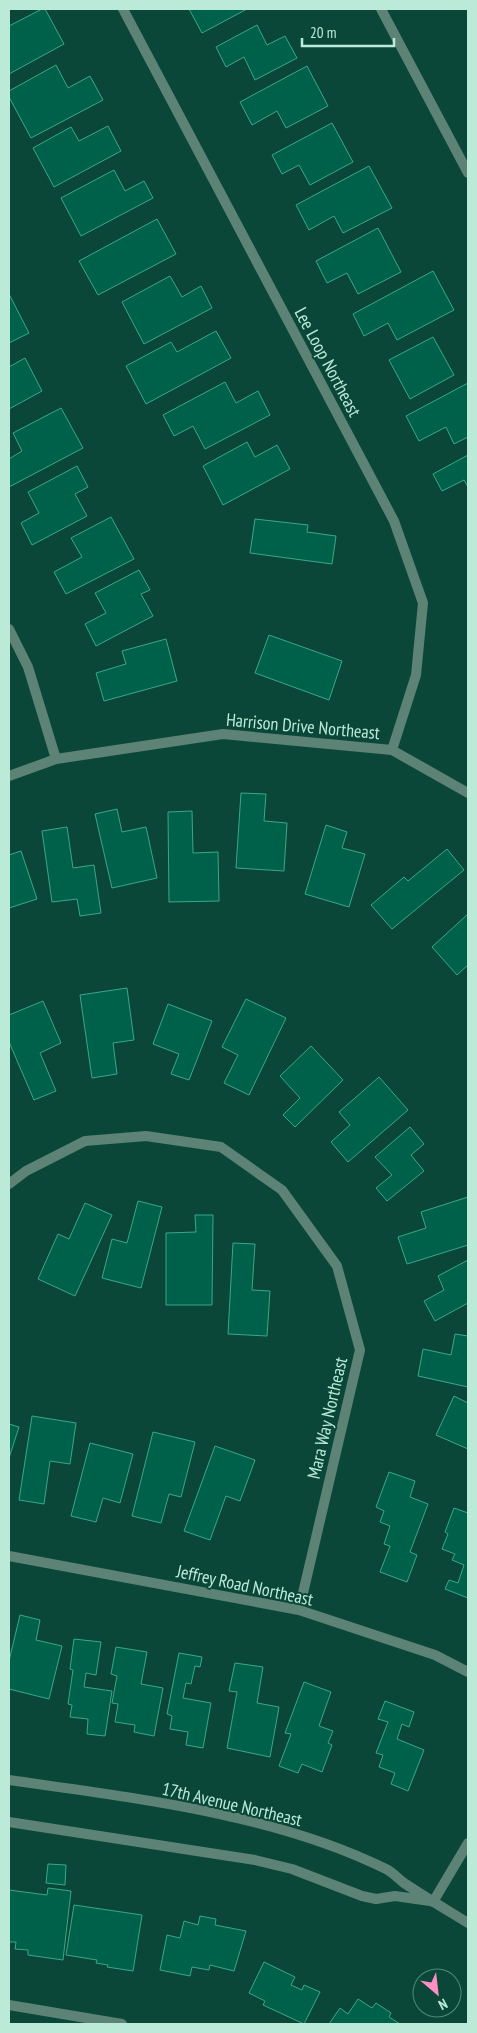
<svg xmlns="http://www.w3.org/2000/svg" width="477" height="2033" font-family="'PT Sans Narrow',sans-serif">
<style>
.building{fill:#00614b;stroke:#3ba789}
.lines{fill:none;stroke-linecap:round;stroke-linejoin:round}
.minor{stroke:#5c8376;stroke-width:10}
.tertiary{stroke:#5c8376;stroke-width:10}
.labels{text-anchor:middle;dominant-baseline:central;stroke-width:4;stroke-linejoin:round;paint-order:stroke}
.street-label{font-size:18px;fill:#bbead9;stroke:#0b4738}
</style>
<rect width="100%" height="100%" fill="#0b4738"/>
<path class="building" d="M 42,9 L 45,9 L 64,44 L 9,74 L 9,26 Z
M 189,9 L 247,9 L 202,33 Z
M 257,25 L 267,45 L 285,36 L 297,58 L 255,80 L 244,57 L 226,67 L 216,47 Z
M 56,65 L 68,88 L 90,76 L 103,100 L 31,138 L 9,97 L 9,91 Z
M 307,66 L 328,106 L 286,128 L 277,111 L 252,125 L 240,102 Z
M 332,123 L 353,162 L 310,185 L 299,165 L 282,174 L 272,155 Z
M 108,126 L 121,151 L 54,187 L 33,148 L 71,127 L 79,141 Z
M 369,166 L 392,208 L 343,233 L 334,216 L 309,230 L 296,205 Z
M 114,170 L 125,191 L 144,181 L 153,198 L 81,236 L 61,198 Z
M 157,219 L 176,254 L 98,295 L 79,261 Z
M 378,228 L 401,272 L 358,294 L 347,273 L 327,283 L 316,261 Z
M 433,271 L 454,310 L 397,340 L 388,323 L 364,336 L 353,314 Z
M 170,276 L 182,297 L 201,286 L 212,308 L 144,344 L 122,302 Z
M 9,294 L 29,333 L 9,343 Z
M 216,331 L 231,358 L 146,404 L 126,366 L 171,342 L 177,352 Z
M 433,337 L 454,375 L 410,399 L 389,360 Z
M 25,358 L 42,391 L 9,409 L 9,367 Z
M 225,382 L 236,403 L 258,391 L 270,415 L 205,449 L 193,426 L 174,436 L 163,415 Z
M 468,383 L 468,437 L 454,444 L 446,427 L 419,441 L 406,416 Z
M 61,408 L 83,448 L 9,487 L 9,459 L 22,451 L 13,433 Z
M 247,442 L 255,457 L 277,445 L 290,469 L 223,505 L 203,466 Z
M 468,455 L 468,487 L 464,480 L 442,491 L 433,474 Z
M 77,466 L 88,487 L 75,494 L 87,516 L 32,545 L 21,523 L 39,513 L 28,492 Z
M 111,517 L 134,559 L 66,594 L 54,572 L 82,557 L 71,538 Z
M 255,519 L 308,525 L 307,532 L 336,536 L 332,564 L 250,553 Z
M 139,570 L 150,590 L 141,594 L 153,616 L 96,646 L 85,624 L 106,613 L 95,593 Z
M 269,635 L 342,661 L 329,700 L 255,673 Z
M 166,639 L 177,681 L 104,701 L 96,673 L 126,664 L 122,651 Z
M 241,793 L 266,794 L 264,821 L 287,823 L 284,871 L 236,868 Z
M 117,809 L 122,832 L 146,827 L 157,878 L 112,888 L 95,814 Z
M 192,811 L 193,853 L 218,852 L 219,901 L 169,902 L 168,812 Z
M 326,825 L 347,832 L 342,848 L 365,854 L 349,907 L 305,894 Z
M 67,827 L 73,868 L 94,865 L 101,913 L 80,916 L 77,899 L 52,902 L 42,831 Z
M 447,849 L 464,870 L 392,929 L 371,905 L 404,877 L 408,881 Z
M 21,851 L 37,899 L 9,908 L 9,855 Z
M 468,914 L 468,965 L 457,975 L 432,947 Z
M 127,988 L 134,1040 L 113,1043 L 117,1074 L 92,1078 L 80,995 Z
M 246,999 L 286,1018 L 249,1095 L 224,1083 L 238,1055 L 222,1047 Z
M 43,1001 L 61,1043 L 40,1053 L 56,1091 L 34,1100 L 9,1042 L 9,1015 Z
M 168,1004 L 212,1021 L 189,1080 L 171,1074 L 179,1054 L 153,1044 Z
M 311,1046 L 343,1080 L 295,1127 L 283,1115 L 300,1098 L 280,1076 Z
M 379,1077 L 408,1110 L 348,1162 L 331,1142 L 350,1125 L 339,1112 Z
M 410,1127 L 424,1144 L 411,1155 L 424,1171 L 387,1201 L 376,1188 L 392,1175 L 375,1157 Z
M 468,1197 L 468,1245 L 407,1264 L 398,1237 L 426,1228 L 421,1212 Z
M 138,1201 L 162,1207 L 141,1288 L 102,1278 L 112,1239 L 127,1243 Z
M 85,1203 L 112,1215 L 75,1296 L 38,1279 L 58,1234 L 69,1239 Z
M 195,1215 L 213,1215 L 212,1305 L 166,1305 L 166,1233 L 196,1232 Z
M 233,1243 L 255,1244 L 252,1290 L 270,1291 L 267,1336 L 228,1334 Z
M 468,1260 L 468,1303 L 435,1321 L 424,1301 L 444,1290 L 438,1276 Z
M 455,1334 L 468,1336 L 468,1387 L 418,1376 L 423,1349 L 451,1355 Z
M 454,1396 L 468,1403 L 468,1449 L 436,1435 Z
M 32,1416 L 76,1423 L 70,1464 L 50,1461 L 44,1504 L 19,1500 Z
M 9,1424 L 19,1427 L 9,1458 Z
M 153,1432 L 195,1442 L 181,1497 L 169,1494 L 161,1523 L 132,1516 Z
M 90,1443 L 133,1454 L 120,1503 L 103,1498 L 96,1522 L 71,1516 Z
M 215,1446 L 255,1460 L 240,1501 L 226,1496 L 210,1540 L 184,1531 Z
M 389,1472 L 415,1481 L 410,1497 L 428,1504 L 410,1552 L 417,1555 L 407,1582 L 380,1572 L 390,1546 L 384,1544 L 390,1526 L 380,1522 L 384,1511 L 376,1507 Z
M 454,1508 L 468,1513 L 468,1598 L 445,1589 L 449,1580 L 458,1583 L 464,1565 L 452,1560 L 455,1554 L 442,1549 L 448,1534 L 445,1532 Z
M 20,1615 L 40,1620 L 36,1640 L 62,1646 L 49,1699 L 9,1689 L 9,1661 Z
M 74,1639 L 101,1642 L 96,1675 L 86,1673 L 84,1687 L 112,1691 L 105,1736 L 87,1734 L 88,1719 L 70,1717 L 72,1705 L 68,1704 L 73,1670 L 70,1669 Z
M 116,1647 L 147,1652 L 141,1684 L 163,1688 L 154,1736 L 134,1732 L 135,1725 L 115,1722 L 118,1704 L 112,1703 L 117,1676 L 111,1674 Z
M 179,1653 L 202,1657 L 200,1667 L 195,1666 L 191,1684 L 186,1683 L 183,1698 L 211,1703 L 203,1748 L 186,1745 L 188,1732 L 170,1729 L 172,1716 L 167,1714 Z
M 235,1663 L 263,1667 L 257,1703 L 279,1707 L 270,1757 L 227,1748 L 237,1692 L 229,1691 Z
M 304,1682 L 331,1692 L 319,1726 L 333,1731 L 328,1743 L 332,1745 L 322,1772 L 302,1764 L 298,1773 L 279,1766 L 291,1734 L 285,1733 Z
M 385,1701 L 414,1712 L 409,1727 L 402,1724 L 397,1739 L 424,1750 L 408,1791 L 391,1784 L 395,1773 L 379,1767 L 383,1755 L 376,1753 L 388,1722 L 378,1719 Z
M 48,1864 L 66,1865 L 65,1885 L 46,1883 Z
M 48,1888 L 71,1891 L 63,1960 L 28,1955 L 28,1950 L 15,1949 L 16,1942 L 9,1942 L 9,1890 L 47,1895 Z
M 74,1905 L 142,1915 L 133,1971 L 107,1967 L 108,1965 L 96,1963 L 97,1960 L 66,1955 Z
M 200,1916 L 216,1919 L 215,1925 L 246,1931 L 234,1971 L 210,1965 L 209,1970 L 192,1967 L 190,1976 L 160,1970 L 167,1935 L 180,1938 L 184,1921 L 198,1925 Z
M 264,1962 L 295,1977 L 291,1985 L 302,1990 L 304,1985 L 320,1992 L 304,2024 L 263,2005 L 265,2001 L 249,1993 Z
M 358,1999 L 372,2008 L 376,2003 L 391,2013 L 389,2017 L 400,2024 L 329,2024 L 340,2008 L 348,2014 Z"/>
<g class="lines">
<path class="minor" d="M 123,9 L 394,521 L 423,603 L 416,675 L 392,750
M 381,9 L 468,173
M 9,629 L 28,667 L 56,759
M 9,776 L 56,759 L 223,734 L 392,750 L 468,793
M 9,1184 L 26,1171 L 85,1141 L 146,1136 L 221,1147 L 282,1190 L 337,1266 L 360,1350 L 299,1610
M 9,1556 L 299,1610 L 435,1655 L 468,1672
M 433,1902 L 468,1843
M 9,2005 L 122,2024"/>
<path class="tertiary" d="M 9,1780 C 133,1798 273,1813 386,1869 C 394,1873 398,1879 404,1883 C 425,1897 447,1910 468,1923
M 9,1822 L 255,1860 L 292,1869 L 362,1896 L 376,1899 L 395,1896 L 430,1901"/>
</g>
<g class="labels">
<g class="street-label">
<text transform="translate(328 362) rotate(62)">Lee Loop Northeast</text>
<text transform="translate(303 726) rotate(5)">Harrison Drive Northeast</text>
<text transform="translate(327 1418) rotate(-77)">Mara Way Northeast</text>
<text transform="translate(245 1585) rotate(12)">Jeffrey Road Northeast</text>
<text transform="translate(232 1804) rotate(13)">17th Avenue Northeast</text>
</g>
</g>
<rect width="477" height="2033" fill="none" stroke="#bbead9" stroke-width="20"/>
<g transform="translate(437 1993) rotate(152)"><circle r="24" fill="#0b4738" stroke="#518878"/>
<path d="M0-4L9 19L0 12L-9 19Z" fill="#fc8fc3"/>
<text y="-8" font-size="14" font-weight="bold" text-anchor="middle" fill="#bbead9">N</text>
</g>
<path d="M302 38v8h92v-8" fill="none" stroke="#bbead9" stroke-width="2.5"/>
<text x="310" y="38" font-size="15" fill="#bbead9" stroke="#0b4738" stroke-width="4" paint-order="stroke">20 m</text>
</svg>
